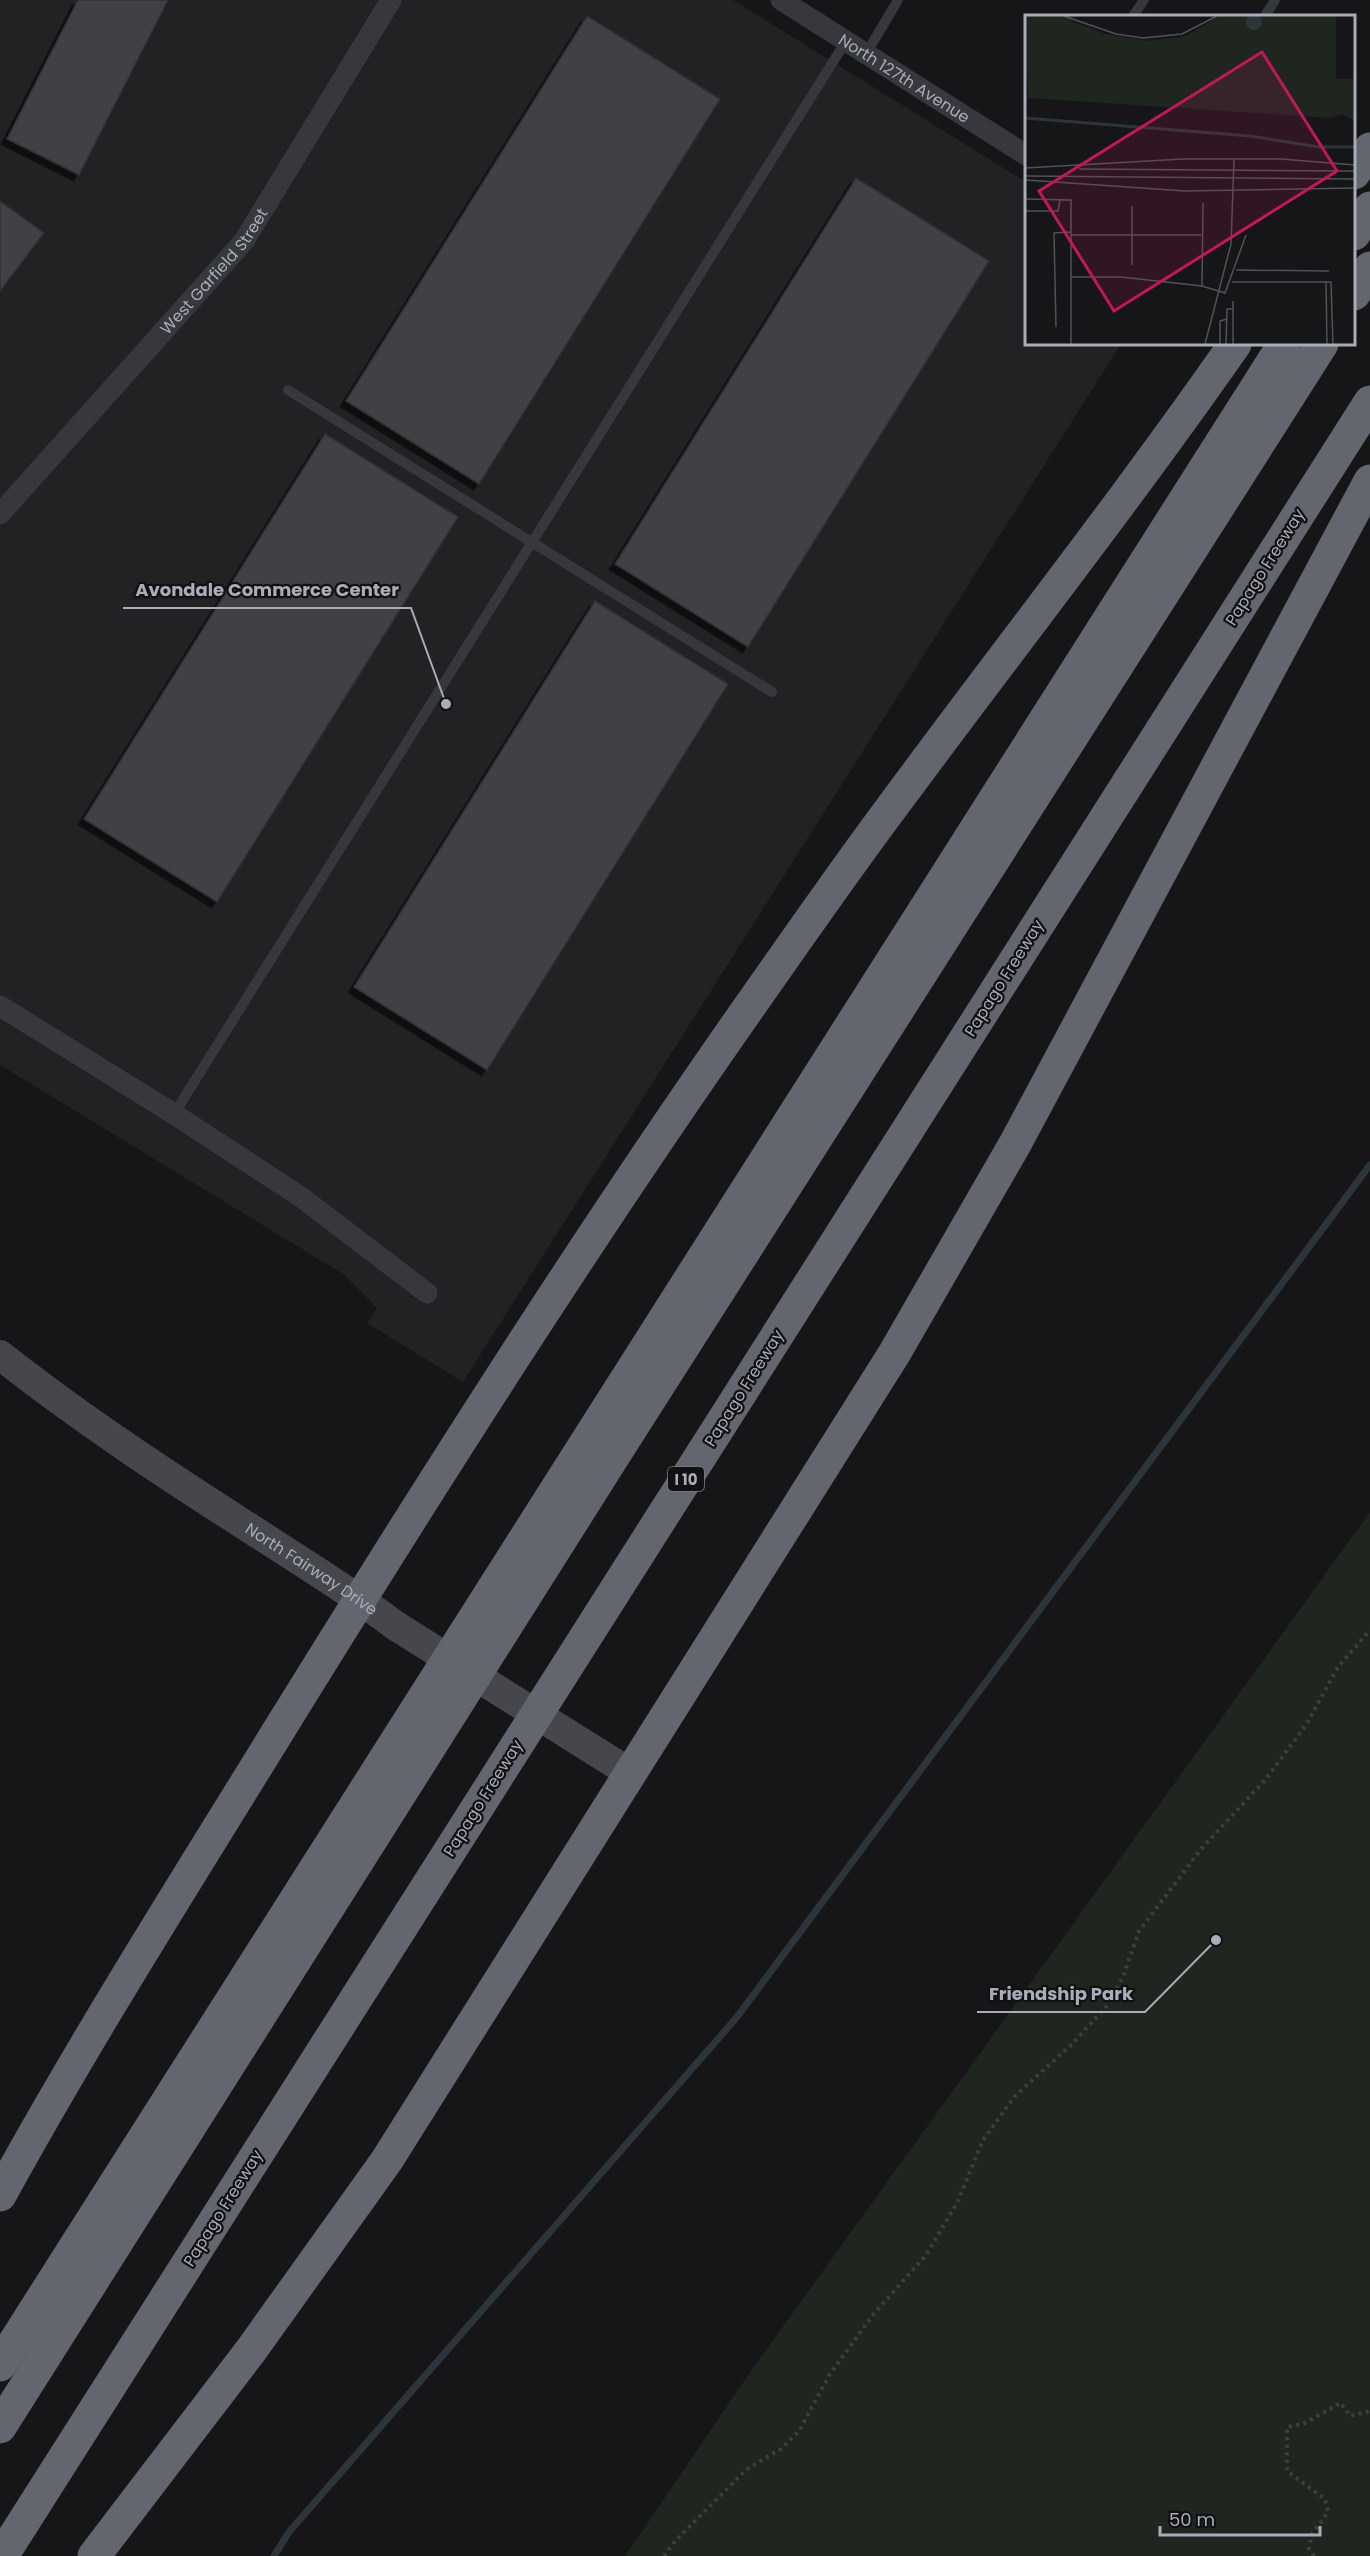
<svg xmlns="http://www.w3.org/2000/svg" width="1370" height="2556" font-family="Poppins,sans-serif">
<style>
.built{fill:#222225}
.green{fill:#1e261f}
.lines{fill:none;stroke-linecap:round;stroke-linejoin:round}
.stream{stroke:#2c353c;stroke-width:7}
.building{fill:#404145;stroke:#303034;stroke-width:1.5;filter:url(#shadow)}
.path{stroke:#3d3f44;stroke-width:4;stroke-dasharray:3 4.5;stroke-linecap:butt}
.lane{stroke:#37383d;stroke-width:10}
.street{stroke:#37383d;stroke-width:21}
.secondary{stroke:#45474d;stroke-width:30}
.highway{stroke:#63666e;stroke-width:33}
.labels{text-anchor:middle;dominant-baseline:central;stroke-width:4.5;stroke-linejoin:round;paint-order:stroke}
.shield{fill:#111113;stroke:#7b7e86;stroke-width:1.5}
.shield-label{font-size:15px;font-weight:bold;fill:#a8adb8}
.street-label{font-size:16px;fill:#a8adb8;stroke:#111113}
.inset-river{fill:none;stroke:#2c353c;stroke-width:3}
.inset-road{fill:none;stroke:#505258;stroke-width:1.5}
.view{fill:#c2185b;fill-opacity:0.15;stroke:#c2185b;stroke-width:3}
.inset-edge{fill:none;stroke:#a8adb8;stroke-width:3}
.leader{fill:none;stroke:#a8adb8;stroke-width:2}
.callout-dot{fill:#a8adb8;stroke:#111113;stroke-width:2}
.callout-label{font-size:18px;text-anchor:middle;font-weight:bold;fill:#a8adb8;stroke:#111113;stroke-width:4.5;stroke-linejoin:round;paint-order:stroke}
</style>
<defs>
<filter id="shadow"><feDropShadow dx="-5.5" dy="5.5" stdDeviation="0" flood-color="#0009"/></filter>
</defs>
<rect width="100%" height="100%" fill="#161618"/>
<path class="built" d="M 0,0 L 733,0 L 1026,182 L 1026,344 L 1121,344 L 463,1382 L 367,1323 L 377,1308 L 343,1274 L 0,1065 Z"/>
<path class="green" d="M 1370,1512 L 1370,2556 L 625,2556 L 753,2368 Z"/>
<g class="lines">
<path class="stream" d="M 274,2556 L 289,2532 L 737,2017 L 1370,1165"/>
</g>
<path class="building" d="M 78,0 L 168,0 L 79,175 L 7,139 Z
M 587,16 L 720,99 L 479,484 L 346,401 Z
M 856,178 L 989,261 L 748,647 L 615,564 Z
M 0,201 L 44,233 L 0,291 Z
M 325,434 L 458,517 L 217,902 L 84,819 Z
M 595,601 L 728,684 L 487,1070 L 354,987 Z"/>
<g class="lines">
<path class="path" d="M 664,2556 L 675,2541 L 747,2469 L 781,2449 L 799,2431 L 830,2374 L 872,2316 L 926,2255 L 957,2203 L 983,2140 L 1015,2096 L 1071,2045 L 1106,2007 L 1123,1977 L 1139,1931 L 1202,1848 L 1265,1780 L 1306,1725 L 1338,1667 L 1370,1630
M 1314,2556 L 1309,2549 L 1312,2534 L 1328,2512 L 1325,2499 L 1287,2471 L 1287,2427 L 1303,2424 L 1341,2403 L 1350,2416 L 1370,2411"/>
<path class="lane" d="M 1133,16 L 1144,0
M 1265,16 L 1275,0
M 866,54 L 898,0
M 288,390 L 772,692
M 174,1114 L 846,41"/>
<g class="street">
<path id="s1" d="M 781,0 L 1026,155"/>
<path id="s2" d="M 0,514 L 244,241 L 391,0"/>
<path d="M 0,1006 L 174,1114 L 301,1197 L 427,1293"/>
</g>
<path class="secondary" id="s3" d="M 0,1355 C 80,1418 165,1474 251,1529 C 300,1561 350,1591 396,1626 L 630,1773"/>
<path class="highway" d="M 1354,173 L 1370,149
M 1354,234 L 1370,208
M 1354,294 L 1370,268
M 0,2195 C 88,2035 186,1881 282,1725 C 433,1481 587,1238 752,1003 C 797,939 842,874 889,811 C 1004,655 1124,503 1235,344
M 0,2365 L 1284,344
M 0,2427 L 613,1457 L 1322,344
M 2,2556 L 1370,402
M 94,2556 L 252,2349 L 387,2160 L 894,1354 L 1015,1144 L 1370,481"/>
</g>
<g class="labels">
<rect class="shield" x="668" y="1467" width="36" height="24" rx="4.5"/>
<g class="shield-label">
<text x="686" y="1479">I 10</text>
</g>
<g class="street-label">
<text stroke="none"><textPath href="#s1" startOffset="146">North 127th Avenue</textPath></text>
<text stroke="none"><textPath href="#s2" startOffset="324">West Garfield Street</textPath></text>
<text transform="translate(1265 567) rotate(-58)">Papago Freeway</text>
<text transform="translate(1004 978) rotate(-58)">Papago Freeway</text>
<text transform="translate(744 1388) rotate(-58)">Papago Freeway</text>
<text stroke="none"><textPath href="#s3" startOffset="378">North Fairway Drive</textPath></text>
<text transform="translate(483 1798) rotate(-58)">Papago Freeway</text>
<text transform="translate(223 2208) rotate(-58)">Papago Freeway</text>
</g>
</g>
<g transform="translate(1025 15)">
<rect width="330" height="330" fill="#161618"/>
<path d="M 0,1 L 50,1 L 46,6 L 81,19 L 124,26 L 161,21 L 195,1 L 311,1 L 311,64 L 330,64 L 330,106 L 317,99 L 306,103 L 3,83 Z" fill="#1e261f"/>
<path d="M221 7a8 8 0 1 1 16 0a8 8 0 1 1-16 0Z" fill="#2c353c"/>
<path class="inset-river" d="M 0,103 L 225,121 L 294,132 L 330,132"/>
<path class="inset-road" d="M 39,1 L 91,19 L 118,23 L 157,19 L 192,1M 0,153 L 158,144 L 256,144 L 330,150M 54,154 L 330,156M 0,161 L 330,164M 1,165 L 160,176 L 330,173M 0,184 L 46,185 L 46,329M 107,191 L 107,250M 0,196 L 33,196 L 35,185M 46,220 L 176,220M 211,255 L 304,256M 46,262 L 96,262 L 177,271 L 200,278 L 221,220M 301,266 L 302,329M 207,267 L 306,267 L 308,329M 177,271 L 178,188M 208,286 L 208,329M 31,312 L 29,218 L 46,217M 180,329 L 206,229 L 209,145M 195,329 L 195,306 L 202,304M 201,329 L 202,294 L 208,294"/>
<path class="view" d="M 237,37 L 312,156 L 89,296 L 14,176 Z"/>
<rect width="330" height="330" class="inset-edge"/>
</g>
<path class="leader" d="M446 704L411 608H123M1216 1940L1145 2012H977"/>
<g class="callout-dot">
<circle cx="446" cy="704" r="6"/>
<circle cx="1216" cy="1940" r="6"/>
</g>
<g class="callout-label">
<text x="267" y="596">Avondale Commerce Center</text>
<text x="1061" y="2000">Friendship Park</text>
</g>
<path d="M1160 2526v9h160v-9" fill="none" stroke="#a8adb8" stroke-width="3"/>
<text x="1169" y="2526" font-size="18" fill="#a8adb8" stroke="#111113" stroke-width="4.5" paint-order="stroke">50 m</text>
</svg>
